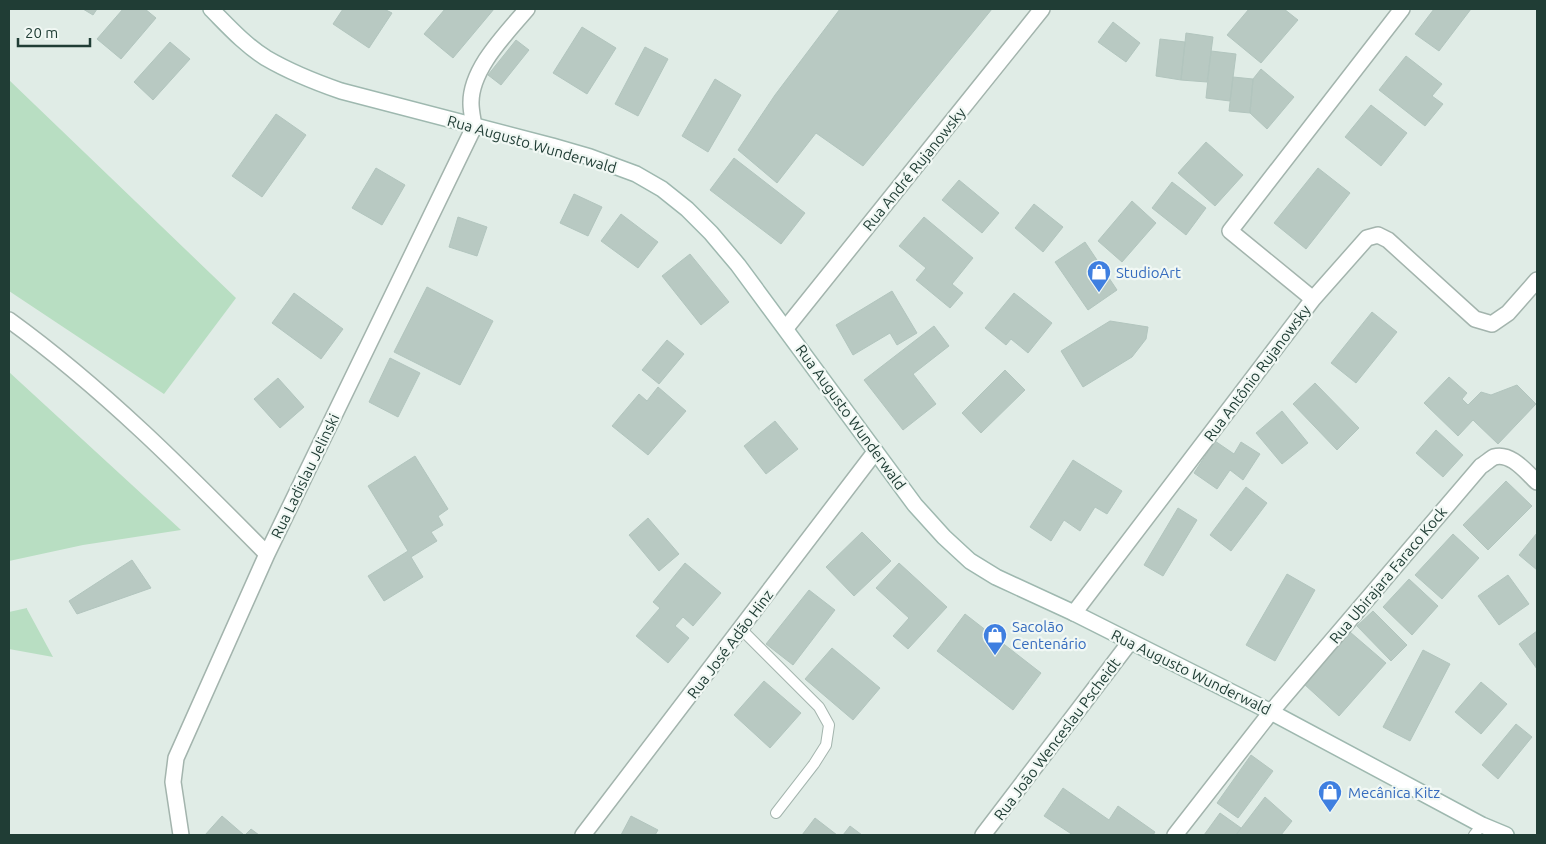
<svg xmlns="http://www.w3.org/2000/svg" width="1546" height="844" font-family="Ubuntu,sans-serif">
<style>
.green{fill:#b8dec2}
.building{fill:#b8c9c2;stroke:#b2c5be}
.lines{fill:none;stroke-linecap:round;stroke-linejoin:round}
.service-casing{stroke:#a3b4ad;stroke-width:12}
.minor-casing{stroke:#a3b4ad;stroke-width:18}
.secondary-casing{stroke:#9eb8af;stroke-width:18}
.service{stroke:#fff;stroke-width:10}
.minor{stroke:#fff;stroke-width:15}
.secondary{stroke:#fff;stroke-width:15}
.labels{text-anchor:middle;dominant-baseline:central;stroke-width:4.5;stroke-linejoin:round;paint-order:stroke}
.street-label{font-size:15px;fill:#203d35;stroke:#f1f8f4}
.shop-label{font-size:15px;fill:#366cbe;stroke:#f1f8f4;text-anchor:start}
</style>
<rect width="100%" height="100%" fill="#e0ece6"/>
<path class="green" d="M 9,80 L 236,298 L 164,394 L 9,291 Z
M 9,372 L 181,530 L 83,545 L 9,561 Z
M 27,608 L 27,609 L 53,657 L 9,649 L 9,612 Z"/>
<path class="building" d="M 83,9 L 97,9 L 93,15 Z
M 123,9 L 145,9 L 156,18 L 121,59 L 97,39 Z
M 343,9 L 384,9 L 392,13 L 369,48 L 333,24 Z
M 445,9 L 494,9 L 453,58 L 424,34 Z
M 840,9 L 992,9 L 863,166 L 816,133 L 777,183 L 738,150 L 775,95 Z
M 1249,9 L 1284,9 L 1298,20 L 1261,63 L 1227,35 Z
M 1434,9 L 1471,9 L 1439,51 L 1415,34 Z
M 1113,22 L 1140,43 L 1126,62 L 1098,42 Z
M 582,27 L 616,48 L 587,94 L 553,73 Z
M 1186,33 L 1213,37 L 1207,82 L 1181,80 Z
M 1160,39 L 1185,42 L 1181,80 L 1156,76 Z
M 516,40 L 529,50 L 501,85 L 488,75 Z
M 170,42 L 190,59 L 153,100 L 134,82 Z
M 645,47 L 668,59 L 638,116 L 615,104 Z
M 1211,51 L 1236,54 L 1230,101 L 1206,98 Z
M 1406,56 L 1442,84 L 1432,96 L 1443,104 L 1425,126 L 1379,90 Z
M 1261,69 L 1294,97 L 1267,129 L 1250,113 L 1253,79 Z
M 1233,77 L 1253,79 L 1250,113 L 1229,111 Z
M 715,79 L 741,95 L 708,152 L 682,136 Z
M 1371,105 L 1407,133 L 1381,166 L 1345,137 Z
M 276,114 L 306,135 L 262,197 L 232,176 Z
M 1206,142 L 1243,175 L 1215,206 L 1178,173 Z
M 734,158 L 805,213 L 781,244 L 710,190 Z
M 376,168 L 405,185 L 382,225 L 352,208 Z
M 1318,168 L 1350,193 L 1306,249 L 1274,223 Z
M 959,180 L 999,213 L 982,233 L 942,200 Z
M 1172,182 L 1206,208 L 1186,235 L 1152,208 Z
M 574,194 L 602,207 L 588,236 L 560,223 Z
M 1132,201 L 1156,223 L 1122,262 L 1098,241 Z
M 1034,204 L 1063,227 L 1043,252 L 1015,228 Z
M 621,214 L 658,242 L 638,268 L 601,241 Z
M 458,217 L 487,227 L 477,256 L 449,247 Z
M 924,217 L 973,258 L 952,284 L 963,293 L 950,308 L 916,280 L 926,268 L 899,246 Z
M 1085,242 L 1117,290 L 1088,310 L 1055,262 Z
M 690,254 L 729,302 L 701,325 L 662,276 Z
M 427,287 L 493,321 L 460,385 L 394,352 Z
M 892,291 L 917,333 L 897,345 L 890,333 L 853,355 L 836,325 Z
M 294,293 L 343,329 L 321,359 L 272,323 Z
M 1014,293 L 1052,323 L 1028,353 L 1011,339 L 1006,345 L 985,328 Z
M 1372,312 L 1397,332 L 1356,383 L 1331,363 Z
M 1110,321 L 1148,327 L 1146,339 L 1132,357 L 1083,387 L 1061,351 Z
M 934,326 L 949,346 L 913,374 L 936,404 L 903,430 L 864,380 Z
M 667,340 L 684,354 L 659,384 L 642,370 Z
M 390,358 L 420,373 L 398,417 L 369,402 Z
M 1005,370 L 1025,390 L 981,433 L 962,413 Z
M 1449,377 L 1467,393 L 1462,399 L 1468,405 L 1481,392 L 1491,395 L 1517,385 L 1536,404 L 1498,444 L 1473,420 L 1458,436 L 1424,403 Z
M 278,378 L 304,407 L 280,428 L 254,399 Z
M 1315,383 L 1359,428 L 1337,450 L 1293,404 Z
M 658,387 L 686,411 L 648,455 L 612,426 L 639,394 L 647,401 Z
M 1282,411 L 1308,443 L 1282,464 L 1256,433 Z
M 775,421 L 798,449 L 766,474 L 744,446 Z
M 1436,430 L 1463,455 L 1443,477 L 1416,453 Z
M 1215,441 L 1234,454 L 1241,442 L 1260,454 L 1243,480 L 1230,470 L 1217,489 L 1194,473 Z
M 415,456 L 448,509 L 438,516 L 443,525 L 431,532 L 437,541 L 411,557 L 423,577 L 384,601 L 368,576 L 408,551 L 368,486 Z
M 1073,460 L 1122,491 L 1107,514 L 1095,507 L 1080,531 L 1064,520 L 1051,541 L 1030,527 Z
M 1506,481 L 1532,506 L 1488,550 L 1463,525 Z
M 1246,487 L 1267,503 L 1231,551 L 1210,535 Z
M 1178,508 L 1197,520 L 1163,576 L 1144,565 Z
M 648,518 L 679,554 L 659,571 L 629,535 Z
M 862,532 L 891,561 L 854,596 L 826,567 Z
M 1537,533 L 1537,570 L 1519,555 Z
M 1453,534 L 1479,558 L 1442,599 L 1415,575 Z
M 132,560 L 151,588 L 77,614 L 69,601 Z
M 685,563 L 721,593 L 693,626 L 683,617 L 675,626 L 689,638 L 668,663 L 636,636 L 660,608 L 653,602 Z
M 899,563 L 947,607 L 908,649 L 893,636 L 909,618 L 876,588 Z
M 1287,574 L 1315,590 L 1275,661 L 1246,645 Z
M 1508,575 L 1529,604 L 1499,625 L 1478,596 Z
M 1409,579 L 1438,606 L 1412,635 L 1383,607 Z
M 809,590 L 835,610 L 793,665 L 766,644 Z
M 1373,611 L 1407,645 L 1391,661 L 1357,626 Z
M 965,614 L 1041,673 L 1013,710 L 937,651 Z
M 1537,631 L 1537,669 L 1519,644 Z
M 1350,632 L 1386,663 L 1339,716 L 1304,684 Z
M 832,648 L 880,688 L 853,720 L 805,679 Z
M 1423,650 L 1450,664 L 1410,741 L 1383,727 Z
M 764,681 L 801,713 L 770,748 L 734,715 Z
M 1481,682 L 1507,704 L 1481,734 L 1455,712 Z
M 1516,724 L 1532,737 L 1498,779 L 1482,765 Z
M 1251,755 L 1273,771 L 1238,818 L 1217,803 Z
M 1063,788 L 1109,820 L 1118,806 L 1155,832 L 1153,835 L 1073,835 L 1044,816 Z
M 1265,797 L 1292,821 L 1281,835 L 1236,835 Z
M 1220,813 L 1241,828 L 1236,835 L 1204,835 Z
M 222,816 L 244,835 L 205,835 Z
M 631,816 L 658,830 L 655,835 L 621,835 Z
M 815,818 L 837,835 L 802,835 Z
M 850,826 L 862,835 L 843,835 Z
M 251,829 L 259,835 L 245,835 Z"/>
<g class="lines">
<g class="service-casing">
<path id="service" d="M 741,629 L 819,707 L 829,725 L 826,745 L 814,764 L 776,813
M 1474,835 L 1482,825"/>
</g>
<g class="minor-casing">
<path id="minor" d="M 1313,299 L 1367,238 L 1378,235 L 1388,240 L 1475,319 L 1492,324 L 1508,313 L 1537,280
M 9,320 C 103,388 186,472 267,554
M 786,328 L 1042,9
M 1074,613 L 1313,299 L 1230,231 L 1402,9
M 181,835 L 173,782 L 176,758 L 267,554 L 474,127 C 473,119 471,111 471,104 C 470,69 506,34 527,9
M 583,835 L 875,452
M 983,835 L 1130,642
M 1175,835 L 1271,712 L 1481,466 C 1485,464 1490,459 1494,457 C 1511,452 1526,472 1537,482"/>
</g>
<g class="secondary-casing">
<path id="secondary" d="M 211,9 C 228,26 245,45 266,58 C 290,72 315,82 341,91 L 552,146 L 590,157 L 636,174 L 662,189 L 687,209 L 711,233 L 738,265 L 915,505 L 944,537 L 970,561 L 996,577 L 1074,613 L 1271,712 L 1482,825 L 1506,835"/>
</g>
<use href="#service" class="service"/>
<use href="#minor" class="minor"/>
<use href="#secondary" class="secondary"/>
</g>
<defs>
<g id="shop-pin" transform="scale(1.25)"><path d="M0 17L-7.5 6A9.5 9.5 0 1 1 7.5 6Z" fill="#3f7fe0" stroke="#f1f8f4"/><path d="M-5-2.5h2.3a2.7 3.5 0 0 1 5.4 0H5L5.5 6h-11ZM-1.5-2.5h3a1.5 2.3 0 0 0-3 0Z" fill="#fff"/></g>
</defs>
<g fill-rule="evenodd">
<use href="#shop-pin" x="1099" y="272"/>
<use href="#shop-pin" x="995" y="635"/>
<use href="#shop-pin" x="1330" y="792"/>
</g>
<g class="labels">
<g class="street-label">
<text transform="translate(532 144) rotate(16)">Rua Augusto Wunderwald</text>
<text transform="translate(914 169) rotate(-51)">Rua André Rujanowsky</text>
<text transform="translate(1257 373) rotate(-53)">Rua Antônio Rujanowsky</text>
<text transform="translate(851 417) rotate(54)">Rua Augusto Wunderwald</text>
<text transform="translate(305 476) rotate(-64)">Rua Ladislau Jelinski</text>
<text transform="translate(1388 575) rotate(-50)">Rua Ubirajara Faraco Kock</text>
<text transform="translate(730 644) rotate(-53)">Rua José Adão Hinz</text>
<text transform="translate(1191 672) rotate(26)">Rua Augusto Wunderwald</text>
<text transform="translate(1057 739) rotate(-53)">Rua João Wenceslau Pscheidt</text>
</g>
<g class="shop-label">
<text x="1116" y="272">StudioArt</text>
<text x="1012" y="626">Sacolão<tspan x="1012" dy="17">Centenário</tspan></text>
<text x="1348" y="792">Mecânica Kitz</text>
</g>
</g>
<rect width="1546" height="844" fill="none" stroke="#203d35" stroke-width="20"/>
<path d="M18 38v8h72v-8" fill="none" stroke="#203d35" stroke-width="2.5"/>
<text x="25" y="38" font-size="15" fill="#203d35" stroke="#f1f8f4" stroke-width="4" paint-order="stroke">20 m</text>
</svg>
